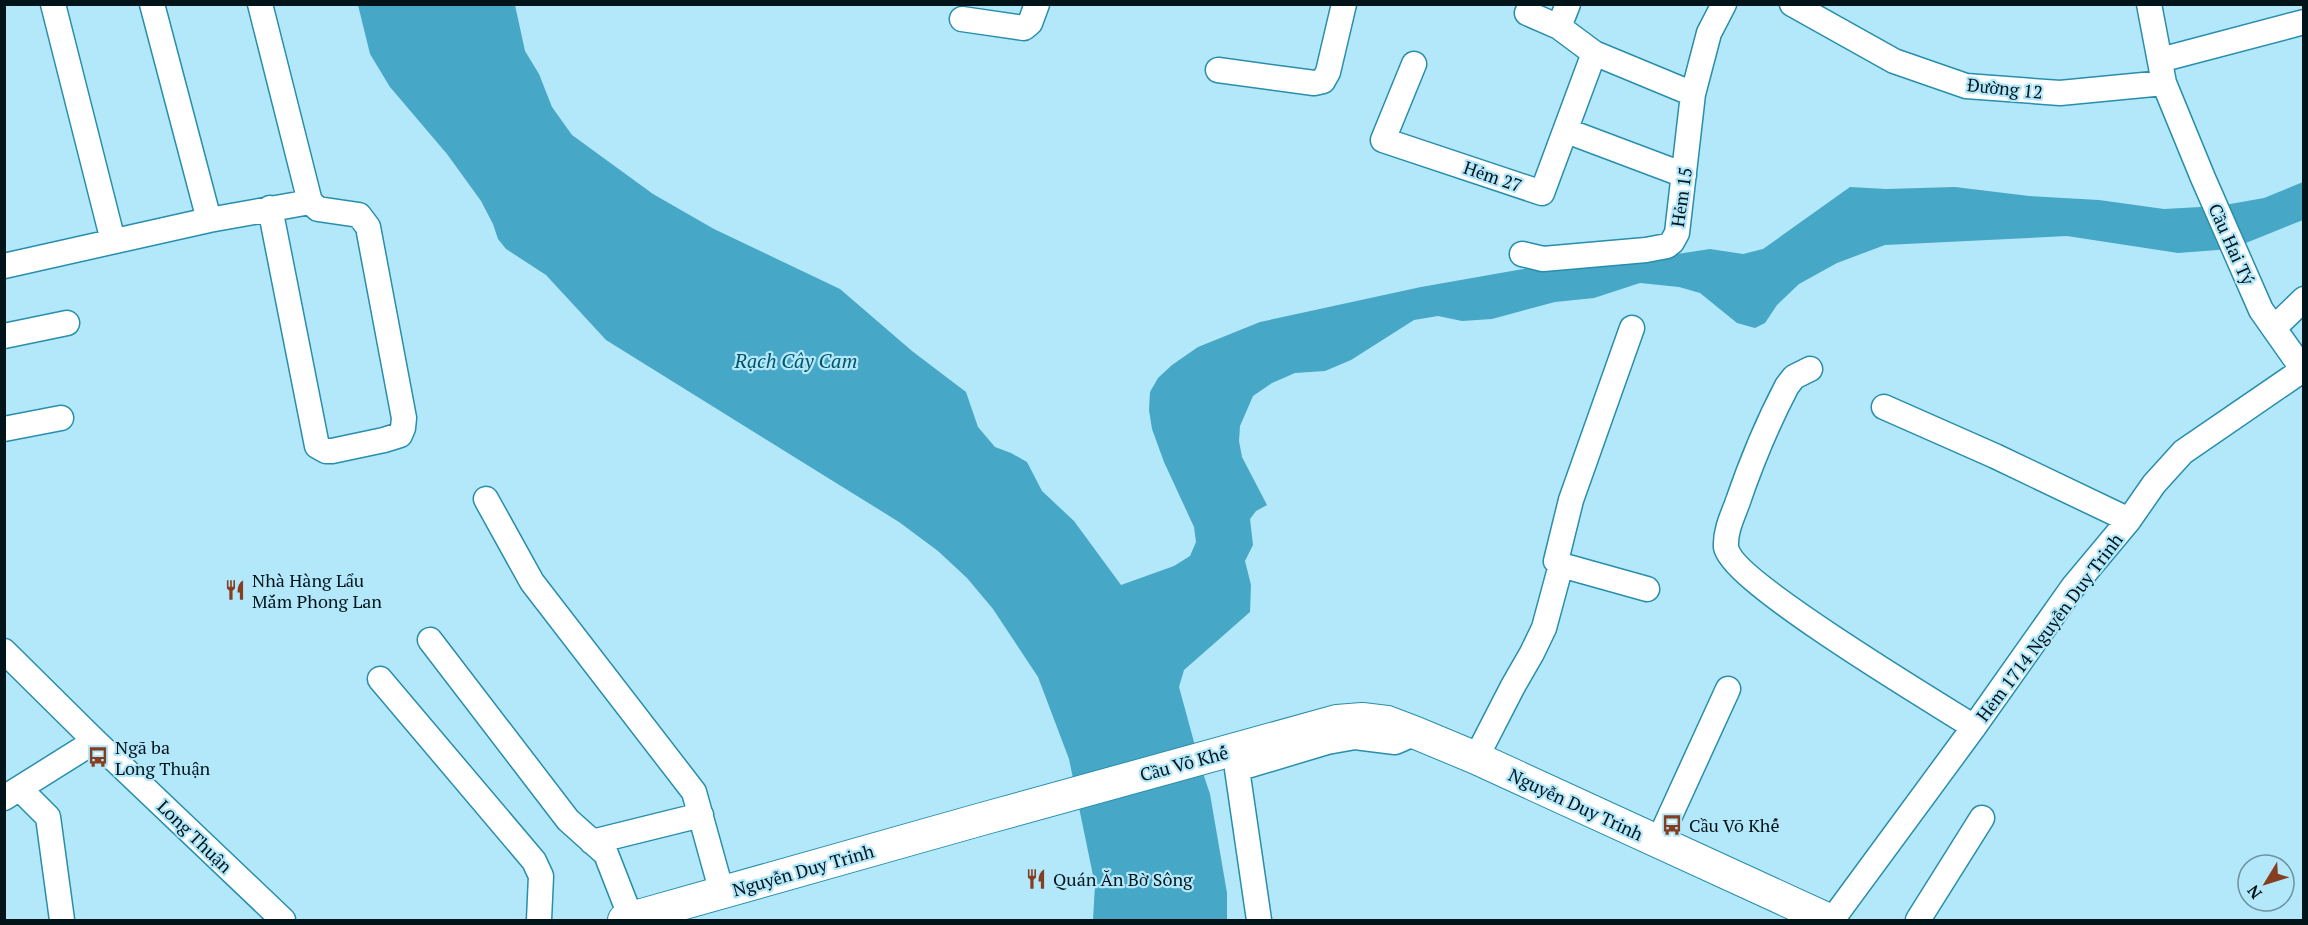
<svg xmlns="http://www.w3.org/2000/svg" width="2308" height="925" font-family="'PT Serif',serif">
<style>
.water{fill:#47a7c6}
.lines{fill:none;stroke-linecap:round;stroke-linejoin:round}
.minor-casing{stroke:#288eac;stroke-width:27}
.major-casing{stroke:#288eac;stroke-width:34}
.minor{stroke:#fff;stroke-width:24}
.major{stroke:#fff;stroke-width:32}
.labels{text-anchor:middle;dominant-baseline:central;stroke-width:4.5;stroke-linejoin:round;paint-order:stroke}
.street-label{font-size:18px;fill:#01141a;stroke:#b3e7fa}
.poi-label{font-size:18px;fill:#01141a;stroke:#b3e7fa;text-anchor:start}
.water-label{font-size:20px;font-style:italic;fill:#00556b;stroke:#b3e7fa}
</style>
<rect width="100%" height="100%" fill="#b3e7fa"/>
<path class="water" d="M 358,5 L 515,5 L 525,51 L 539,74 L 552,107 L 572,135 L 653,194 L 714,229 L 840,289 L 912,351 L 966,392 L 978,427 L 995,447 L 1011,453 L 1027,462 L 1042,491 L 1074,521 L 1121,585 L 1174,566 L 1190,556 L 1196,542 L 1194,527 L 1164,462 L 1152,429 L 1149,410 L 1150,392 L 1158,378 L 1172,365 L 1198,347 L 1260,322 L 1421,287 L 1540,266 L 1664,256 L 1710,249 L 1743,254 L 1763,249 L 1850,187 L 1886,189 L 1955,187 L 2029,196 L 2099,200 L 2164,209 L 2219,206 L 2264,198 L 2303,182 L 2303,220 L 2231,249 L 2178,253 L 2067,236 L 1885,245 L 1837,263 L 1799,284 L 1777,305 L 1765,323 L 1755,328 L 1737,323 L 1700,293 L 1679,287 L 1640,283 L 1594,298 L 1555,302 L 1492,319 L 1462,321 L 1438,316 L 1414,320 L 1351,360 L 1325,371 L 1295,373 L 1272,383 L 1253,396 L 1240,426 L 1239,441 L 1242,457 L 1267,505 L 1256,511 L 1250,519 L 1253,545 L 1245,561 L 1251,585 L 1250,612 L 1184,670 L 1179,687 L 1200,764 L 1210,794 L 1227,893 L 1227,920 L 1093,920 L 1095,885 L 1069,759 L 1038,677 L 993,609 L 967,578 L 938,551 L 899,522 L 606,340 L 546,275 L 506,249 L 498,239 L 493,224 L 481,201 L 447,154 L 390,87 L 370,54 Z"/>
<g class="lines">
<g class="minor-casing">
<path id="minor" d="M 53,4 L 113,241
M 152,4 L 209,220
M 260,4 L 310,202 L 318,209 L 359,215 L 368,227 L 404,418 L 403,428 L 400,435 L 384,440 L 332,451 L 326,451 L 317,446 L 270,208
M 1792,4 L 1894,61 L 1966,86 L 2060,93 L 2164,83
M 2149,4 L 2164,83 L 2203,178 L 2261,310 L 2304,371
M 1527,13 L 1559,27
M 962,19 L 1024,28 L 1030,23 L 1037,4
M 1594,53 L 1693,94
M 2160,60 L 2304,22
M 1414,64 L 1383,140 L 1542,193 L 1594,53 L 1559,27 L 1568,4
M 1218,70 L 1314,83 L 1323,81 L 1328,72 L 1344,4
M 1567,131 L 1684,175
M 1522,254 L 1543,259 L 1646,250 L 1667,246 L 1672,242 L 1677,233 L 1693,94 L 1709,33 L 1724,4
M 4,266 L 209,220 L 310,202
M 2274,328 L 2304,299
M 4,336 L 67,323
M 1810,369 L 1794,377 L 1787,386 C 1767,424 1751,463 1737,504 C 1732,517 1725,532 1726,547 C 1731,581 1936,703 1974,727
M 1884,407 L 1995,456 L 2129,520
M 4,429 L 61,418
M 486,499 L 532,582 L 694,792 L 722,893
M 1561,565 L 1556,561 L 1571,500 L 1632,328
M 430,640 L 568,820 L 606,854 L 631,918
M 4,651 L 95,741 L 283,920
M 380,679 L 534,861 L 541,876 L 539,920
M 1476,758 L 1513,686 L 1532,653 L 1544,628 L 1561,565 L 1647,589
M 20,789 L 48,817 L 62,920
M 4,798 L 95,741
M 592,842 L 701,815
M 1658,842 L 1728,689
M 1259,920 L 1237,769 L 1327,742 L 1355,737 L 1395,742 L 1416,733
M 1832,920 L 1974,727 L 2073,587 L 2129,520 L 2154,484 L 2183,452 L 2304,369
M 1918,920 L 1982,818"/>
</g>
<g class="major-casing">
<path id="major" d="M 624,920 L 982,819 L 1337,721 L 1362,719 L 1387,722 L 1416,733 L 1476,758 L 1829,920"/>
</g>
<use href="#minor" class="minor"/>
<use href="#major" class="major"/>
</g>
<defs>
<g id="restaurant-bare" transform="scale(1.62)"><path d="M-5-6h1v4h1v-4h1v4h1v-4h1v5L-1.5 .5V6h-2V.5L-5-1ZM5-6V6H3V1.5H1.5Q1.5-4 5-6Z" fill="#863e20" stroke="#b3e7fa" stroke-width="2.5" paint-order="stroke"/></g>
<g id="bus-bare" transform="scale(1.62)"><path d="M-5-6H5V4H4V6H2V4H-2V6H-4V4H-5ZM-3.5-4V0h7V-4ZM-3.5 1.2v1.5H-2V1.2ZM2 1.2v1.5H3.5V1.2Z" fill="#863e20" stroke="#b3e7fa" stroke-width="2.5" paint-order="stroke"/></g>
</defs>
<g fill-rule="evenodd">
<use href="#restaurant-bare" x="235" y="590"/>
<use href="#bus-bare" x="98" y="757"/>
<use href="#bus-bare" x="1672" y="825"/>
<use href="#restaurant-bare" x="1036" y="879"/>
</g>
<g class="labels">
<g class="street-label">
<text transform="translate(2005 88) rotate(6)">Đường 12</text>
<text transform="translate(1493 176) rotate(19)">Hẻm 27</text>
<text transform="translate(1681 197) rotate(-82)">Hẻm 15</text>
<text transform="translate(2232 244) rotate(66)">Cầu Hai Tý</text>
<text transform="translate(2049 627) rotate(-53)">Hẻm 1714 Nguyễn Duy Trinh</text>
<text transform="translate(1184 763) rotate(-15)">Cầu Võ Khế</text>
<text transform="translate(1576 804) rotate(25)">Nguyễn Duy Trinh</text>
<text transform="translate(195 836) rotate(44)">Long Thuận</text>
<text transform="translate(803 870) rotate(-16)">Nguyễn Duy Trinh</text>
</g>
<g class="poi-label">
<text x="252" y="580">Nhà Hàng Lẩu<tspan x="252" dy="21">Mắm Phong Lan</tspan></text>
<text x="115" y="747">Ngã ba<tspan x="115" dy="21">Long Thuận</tspan></text>
<text x="1689" y="825">Cầu Võ Khế</text>
<text x="1053" y="879">Quán Ăn Bờ Sông</text>
</g>
<g class="water-label">
<text x="796" y="360">Rạch Cây Cam</text>
</g>
</g>
<rect width="2308" height="925" fill="none" stroke="#01141a" stroke-width="12"/>
<g transform="translate(2266 883) rotate(232)"><circle r="28" fill="#b3e7fa" stroke="#6c93a0" stroke-width="1.5"/>
<path d="M0-4.5L10 22L0 15L-10 22Z" fill="#863e20"/>
<text y="-9" font-size="16" font-weight="bold" text-anchor="middle" fill="#01141a">N</text>
</g>
</svg>
